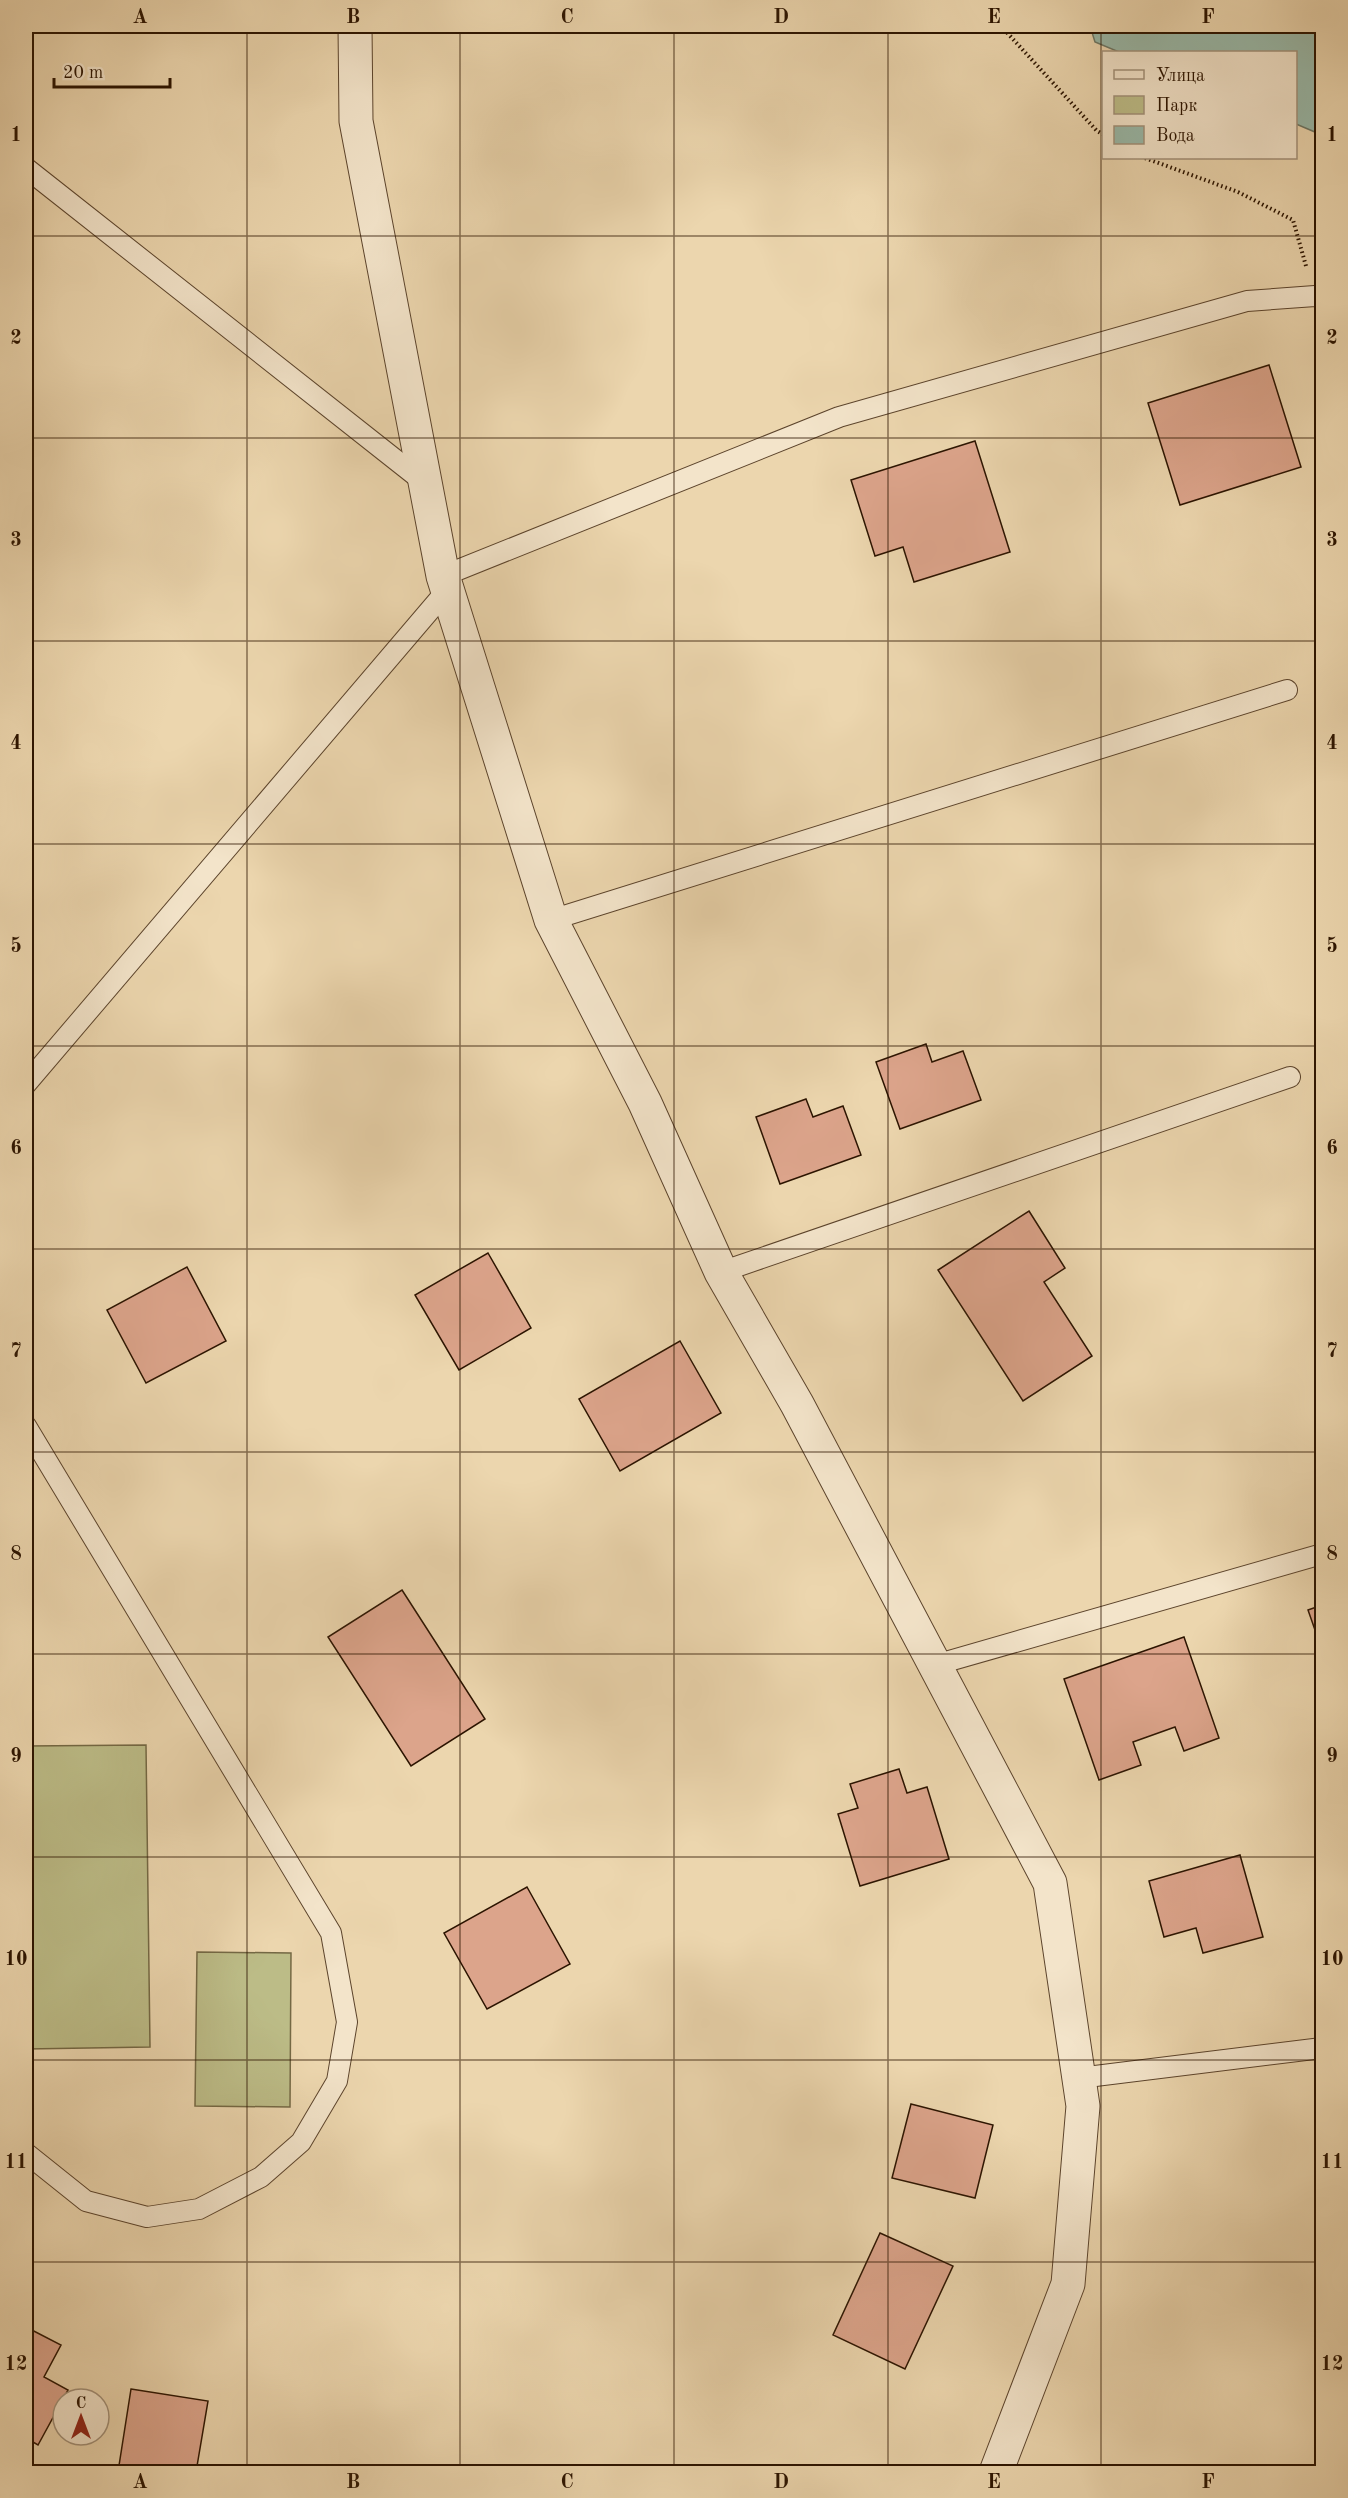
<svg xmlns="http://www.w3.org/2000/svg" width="1348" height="2498" font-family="'Old Standard TT',serif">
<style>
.green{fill:#bcbc87;stroke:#746844;stroke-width:1.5}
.water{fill:#99b9a9;stroke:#6d7765;stroke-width:1.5}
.building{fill:#dca48b;stroke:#2c1400;stroke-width:1.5}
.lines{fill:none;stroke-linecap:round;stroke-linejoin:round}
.lane-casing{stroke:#5c442c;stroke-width:22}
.street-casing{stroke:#5c442c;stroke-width:35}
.path{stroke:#2c1400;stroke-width:4;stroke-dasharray:1.5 3;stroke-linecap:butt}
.lane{stroke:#f3e4ca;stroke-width:20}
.street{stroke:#f3e4ca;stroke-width:33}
.grid{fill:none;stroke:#2c1400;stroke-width:1.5;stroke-opacity:0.55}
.neatline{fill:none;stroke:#2c1400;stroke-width:2}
.grid-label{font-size:20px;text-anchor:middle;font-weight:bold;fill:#2c1400}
</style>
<rect width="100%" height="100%" fill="#ecd6ae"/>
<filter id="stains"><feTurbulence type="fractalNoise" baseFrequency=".00333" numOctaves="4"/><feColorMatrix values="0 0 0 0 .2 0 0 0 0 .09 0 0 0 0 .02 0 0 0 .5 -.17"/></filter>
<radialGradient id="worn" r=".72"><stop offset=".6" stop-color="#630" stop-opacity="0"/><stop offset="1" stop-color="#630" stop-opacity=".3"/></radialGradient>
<path class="green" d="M 146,1745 L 150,2047 L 26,2049 L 26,1746 Z
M 197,1952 L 291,1953 L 290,2107 L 195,2106 Z"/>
<path class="water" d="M 1090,26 L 1322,26 L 1322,135 L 1296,124 L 1296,52 L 1119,52 L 1095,42 Z"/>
<path class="building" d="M 1269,365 L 1301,467 L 1180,505 L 1148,403 Z
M 975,441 L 1010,552 L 914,582 L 903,547 L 875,556 L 851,480 Z
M 926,1044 L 932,1062 L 963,1051 L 981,1100 L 900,1129 L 876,1062 Z
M 806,1099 L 813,1117 L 843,1106 L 861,1155 L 780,1184 L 756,1117 Z
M 1029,1211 L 1065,1268 L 1044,1282 L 1092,1356 L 1023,1401 L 938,1270 Z
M 488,1253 L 531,1328 L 459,1370 L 415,1295 Z
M 187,1267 L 226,1341 L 146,1383 L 107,1310 Z
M 680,1341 L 721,1413 L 620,1471 L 579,1399 Z
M 402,1590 L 485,1719 L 411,1766 L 328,1637 Z
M 1322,1605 L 1322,1650 L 1308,1610 Z
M 1184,1637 L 1219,1738 L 1184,1751 L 1175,1727 L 1133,1742 L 1141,1765 L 1099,1780 L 1064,1679 Z
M 899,1769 L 907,1793 L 927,1787 L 949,1859 L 860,1886 L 838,1814 L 858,1808 L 850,1784 Z
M 1240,1855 L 1263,1937 L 1203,1953 L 1196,1928 L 1164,1937 L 1149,1881 Z
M 527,1887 L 570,1964 L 487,2009 L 444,1933 Z
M 911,2104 L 993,2125 L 975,2198 L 892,2178 Z
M 880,2233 L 953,2266 L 905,2369 L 833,2335 Z
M 26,2327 L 61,2345 L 44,2377 L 68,2390 L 38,2445 L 26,2438 Z
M 131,2389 L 208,2401 L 196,2472 L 118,2472 Z"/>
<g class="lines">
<g class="lane-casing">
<path id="lane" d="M 26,168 L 425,483
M 443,576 L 839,417 L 1247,301 L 1315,296 L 1322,298
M 551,920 L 1287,690
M 26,1084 L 448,589
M 721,1272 L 1290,1077
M 26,1426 L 331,1933 L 347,2022 L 337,2081 L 301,2142 L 261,2177 L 199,2209 L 147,2217 L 86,2201 L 26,2153
M 935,1665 L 1322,1554
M 1079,2078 L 1322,2048"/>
</g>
<g class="street-casing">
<path id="street" d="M 355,26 L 356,121 L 443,576 L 551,920 L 645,1103 L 721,1272 L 797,1404 L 1050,1883 L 1083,2106 L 1068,2284 L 996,2472"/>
</g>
<path class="path" d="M 1001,26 L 1097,131 L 1104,135
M 1145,158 L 1238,192 L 1293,220 L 1306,266"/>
<use href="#lane" class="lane"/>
<use href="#street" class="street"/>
</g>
<path class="grid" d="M 247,26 L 247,2472M 460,26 L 460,2472M 674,26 L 674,2472M 888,26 L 888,2472M 1101,26 L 1101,2472M 26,236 L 1322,236M 26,438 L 1322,438M 26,641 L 1322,641M 26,844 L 1322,844M 26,1046 L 1322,1046M 26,1249 L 1322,1249M 26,1452 L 1322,1452M 26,1654 L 1322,1654M 26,1857 L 1322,1857M 26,2060 L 1322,2060M 26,2262 L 1322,2262"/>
<rect width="1348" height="2498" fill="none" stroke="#ecd6ae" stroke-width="66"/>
<rect x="1102" y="51" width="195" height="108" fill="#f3e4ca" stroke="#a39179" stroke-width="1.5"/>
<rect x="1114" y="70" width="30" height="9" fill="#f3e4ca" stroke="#a39179" stroke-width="1.5"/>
<text x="1156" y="81" font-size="18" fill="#2c1400">Улица</text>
<rect x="1114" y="96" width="30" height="18" fill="#bcbc87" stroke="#a39179" stroke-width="1.5"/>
<text x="1156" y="111" font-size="18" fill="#2c1400">Парк</text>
<rect x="1114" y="126" width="30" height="18" fill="#99b9a9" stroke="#a39179" stroke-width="1.5"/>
<text x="1156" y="141" font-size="18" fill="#2c1400">Вода</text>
<g transform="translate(81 2417)"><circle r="28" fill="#f3e4ca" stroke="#a39179" stroke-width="1.5"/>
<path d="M0-4.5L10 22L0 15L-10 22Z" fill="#8f2418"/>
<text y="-9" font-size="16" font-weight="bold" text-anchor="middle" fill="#2c1400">С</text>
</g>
<path d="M54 78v9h116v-9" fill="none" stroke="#2c1400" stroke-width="3"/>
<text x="63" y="78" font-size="18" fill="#2c1400" stroke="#f3e4ca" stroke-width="4.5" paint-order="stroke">20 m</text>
<rect x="33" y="33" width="1282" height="2432" class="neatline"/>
<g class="grid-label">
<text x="140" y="23">A</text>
<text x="353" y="23">B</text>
<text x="567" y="23">C</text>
<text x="781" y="23">D</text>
<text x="994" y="23">E</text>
<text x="1208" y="23">F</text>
<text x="16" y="141">1</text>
<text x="1332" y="141">1</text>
<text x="16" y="344">2</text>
<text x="1332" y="344">2</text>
<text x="16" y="546">3</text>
<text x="1332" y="546">3</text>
<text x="16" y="749">4</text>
<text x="1332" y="749">4</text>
<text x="16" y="952">5</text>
<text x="1332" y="952">5</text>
<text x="16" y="1154">6</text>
<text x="1332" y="1154">6</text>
<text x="16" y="1357">7</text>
<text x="1332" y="1357">7</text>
<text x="16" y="1560">8</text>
<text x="1332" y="1560">8</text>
<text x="16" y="1762">9</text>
<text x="1332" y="1762">9</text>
<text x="16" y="1965">10</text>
<text x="1332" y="1965">10</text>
<text x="16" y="2168">11</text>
<text x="1332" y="2168">11</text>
<text x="16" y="2370">12</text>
<text x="1332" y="2370">12</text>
<text x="140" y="2488">A</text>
<text x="353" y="2488">B</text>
<text x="567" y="2488">C</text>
<text x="781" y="2488">D</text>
<text x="994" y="2488">E</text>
<text x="1208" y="2488">F</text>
</g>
<rect width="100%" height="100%" filter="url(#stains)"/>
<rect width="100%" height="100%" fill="url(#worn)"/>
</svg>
